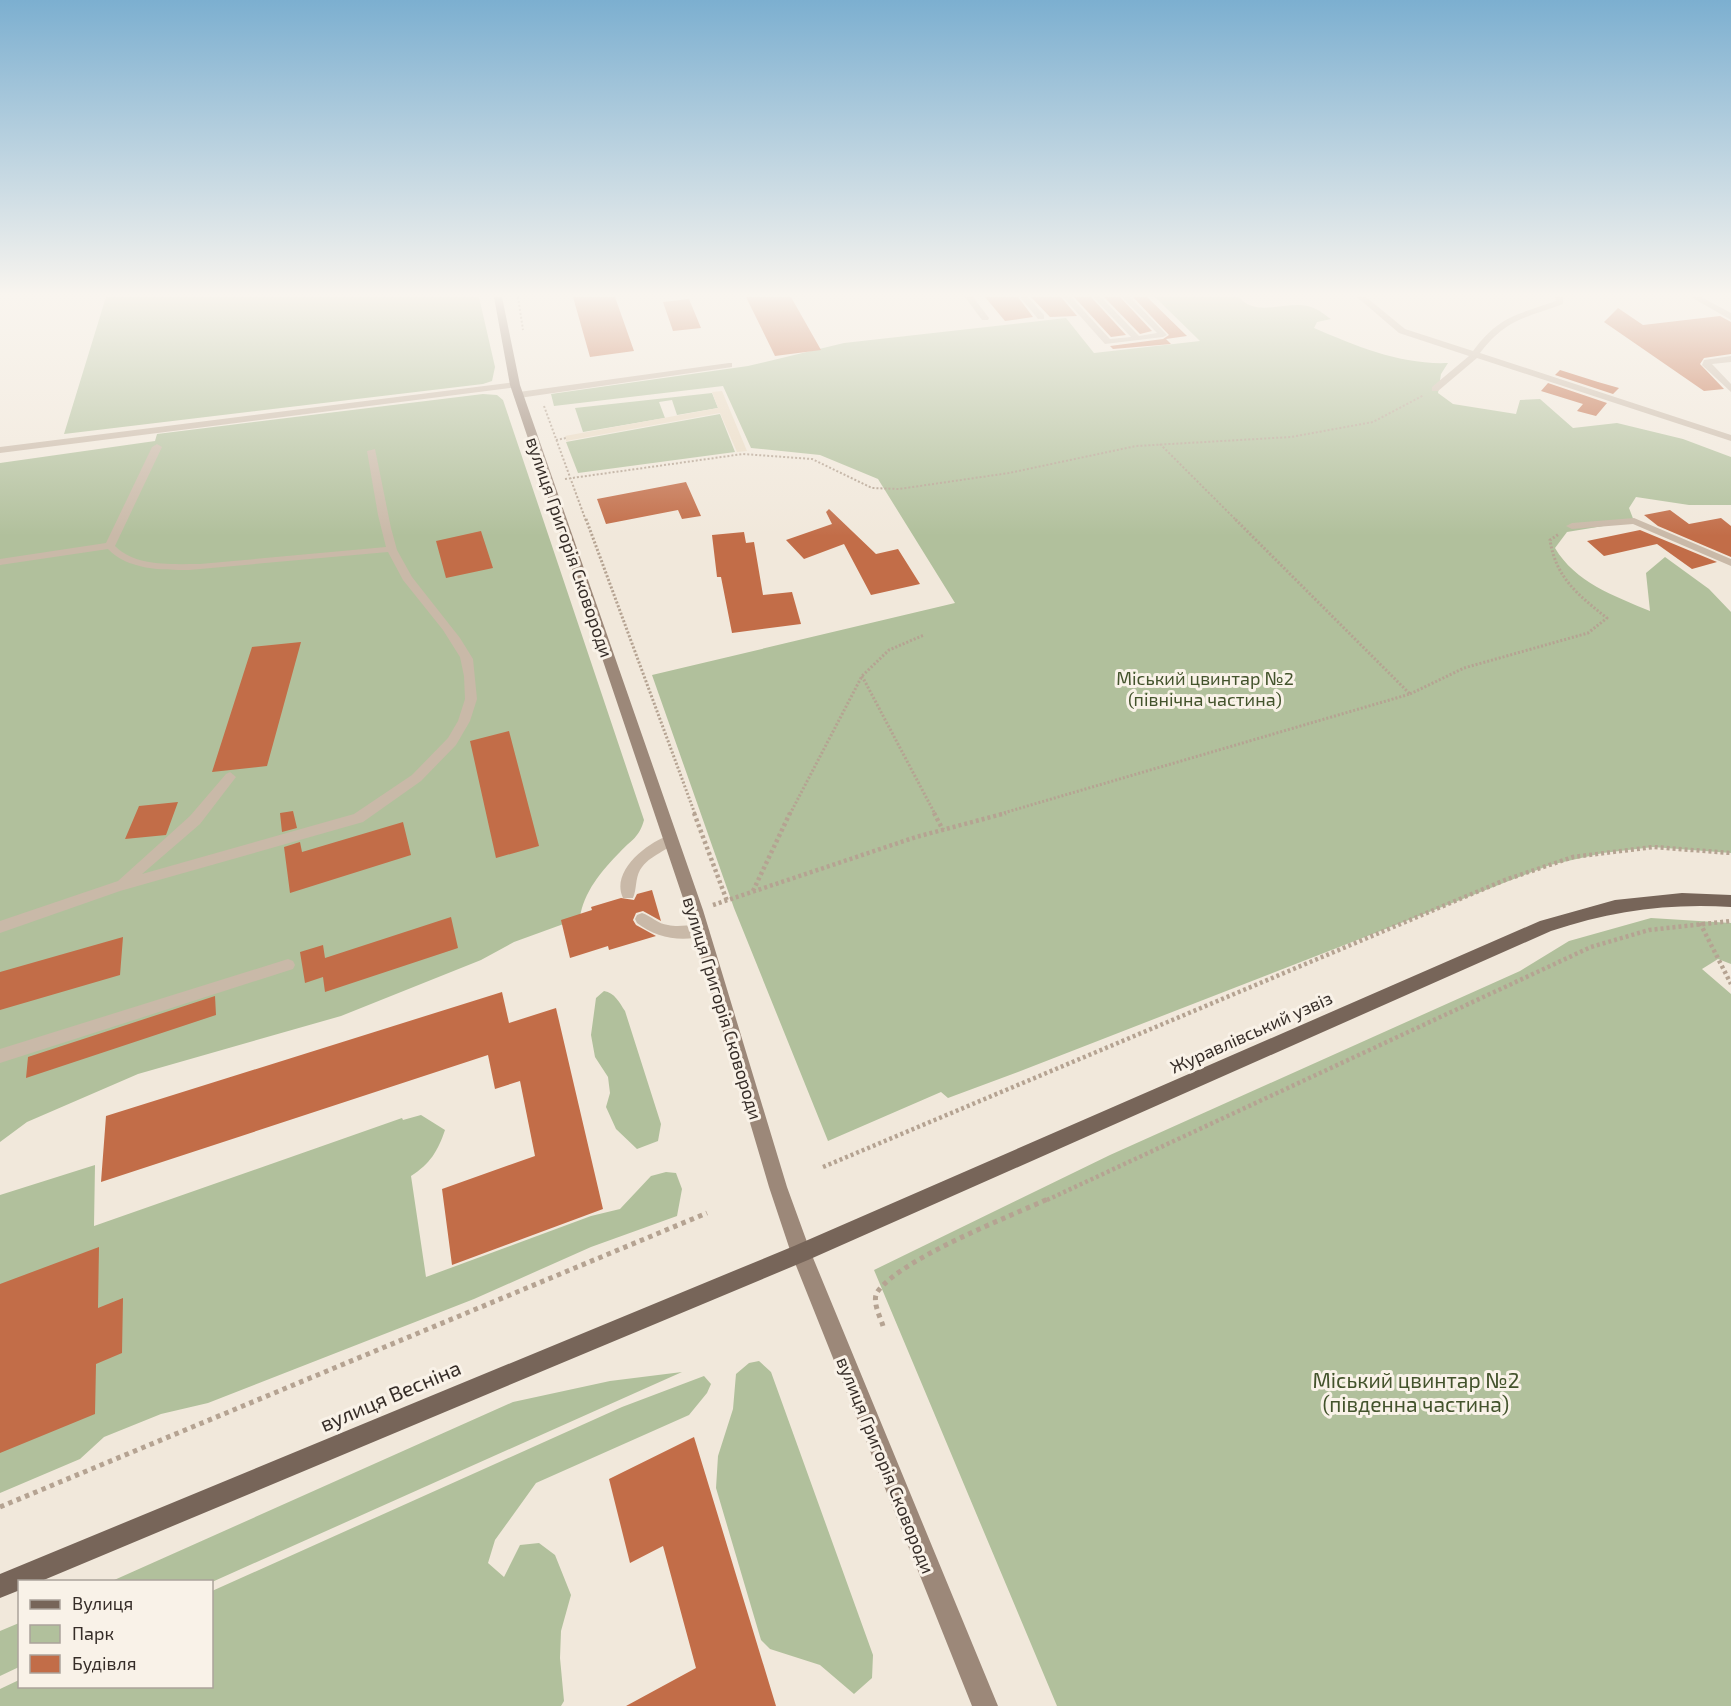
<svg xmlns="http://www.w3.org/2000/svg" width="1731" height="1706" font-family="'Exo 2',sans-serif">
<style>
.green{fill:#b1c09c}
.plaza{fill:#e9dac3}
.building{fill:#c26d48}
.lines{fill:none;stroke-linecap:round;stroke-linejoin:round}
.path-far3{stroke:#b5a392;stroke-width:2;stroke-dasharray:2 2;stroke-linecap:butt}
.path-far2{stroke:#b5a392;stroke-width:3;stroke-dasharray:2 2;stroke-linecap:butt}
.path-far1{stroke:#b5a392;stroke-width:4.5;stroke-dasharray:3 3;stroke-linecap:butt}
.path{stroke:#b5a392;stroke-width:5;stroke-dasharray:4.5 4.5;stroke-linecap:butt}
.lane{fill:#c9b9a8;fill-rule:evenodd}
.street{fill:#c9b9a8;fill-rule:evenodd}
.secondary{fill:#9c8879;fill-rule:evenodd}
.primary{fill:#776559;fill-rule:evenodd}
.labels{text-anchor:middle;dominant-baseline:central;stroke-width:6;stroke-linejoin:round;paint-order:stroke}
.street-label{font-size:18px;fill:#362d28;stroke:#f9f2e8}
.park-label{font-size:18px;fill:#43532c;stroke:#f9f2e8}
.near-park-label{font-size:21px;fill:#43532c;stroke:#f9f2e8}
.near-street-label{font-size:21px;fill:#362d28;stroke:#f9f2e8}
</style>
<rect width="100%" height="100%" fill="#f1e8db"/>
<path class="green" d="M 106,297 L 479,297 L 495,367 L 492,381 L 483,384 L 64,434 Z
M 1155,297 L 1239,297 C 1257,319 1288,299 1311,307 C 1318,309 1325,315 1331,319 L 1317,322 L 1314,328 C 1356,346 1401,365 1448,363 L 1441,374 L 1438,393 L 1453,404 L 1516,414 L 1520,400 L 1540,399 L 1573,428 L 1617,423 L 1683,439 L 1731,457 L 1731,505 L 1689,505 L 1636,497 L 1629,508 L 1634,521 L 1567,532 L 1555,548 C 1575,582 1614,596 1650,611 L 1646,573 L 1665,557 L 1709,589 L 1731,612 L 1731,853 L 1653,847 L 1603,853 L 1550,865 L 1018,1072 L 948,1098 L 941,1092 L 828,1141 L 734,908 L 652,675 L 955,603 L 878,479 L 820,455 L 751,448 L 723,386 L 554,406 L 551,394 L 748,366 L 844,343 L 1066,318 L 1094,353 L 1200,341 Z
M 712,393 L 718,408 L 677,415 L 672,400 L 659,402 L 665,418 L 583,432 L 575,408 Z
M 483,394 L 497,395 L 503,400 L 644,820 C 639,838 632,839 620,852 C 602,870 583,893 580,918 L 514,942 L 481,960 L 341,1016 L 138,1074 L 27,1122 L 0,1142 L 0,463 L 155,441 L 157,434 Z
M 720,414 L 735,452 L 578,473 L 566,442 Z
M 1651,918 L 1731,923 L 1731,964 L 1718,959 L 1702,969 L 1731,994 L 1731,1706 L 1057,1706 L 874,1270 L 1110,1155 L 1520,971 L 1569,941 Z
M 604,991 C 615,993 619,1002 625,1011 L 661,1124 L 658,1141 L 637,1149 L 616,1129 L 606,1107 L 610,1093 L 608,1077 L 595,1057 L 591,1035 L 596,998 Z
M 421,1115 L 445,1130 C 438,1151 430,1164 411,1176 L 426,1277 L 591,1216 L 620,1209 L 651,1176 L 666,1172 L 676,1173 L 682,1189 L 677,1216 L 591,1247 L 474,1299 L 208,1403 L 161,1414 L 104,1437 L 80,1459 L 0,1493 L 0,1195 L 95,1165 L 94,1226 L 402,1118 L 403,1120 Z
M 759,1361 L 771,1372 L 873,1655 L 872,1678 L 854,1694 L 820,1665 L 770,1649 L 761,1640 L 716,1488 L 718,1456 L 733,1409 L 736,1374 L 749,1363 Z
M 682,1372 L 212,1582 L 112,1581 L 513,1402 L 610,1381 Z
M 704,1376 L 711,1384 L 707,1393 L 689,1415 L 536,1483 L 495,1540 L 488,1563 L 504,1577 L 520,1545 L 539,1543 L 555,1555 L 571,1595 L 561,1631 L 560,1658 L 564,1701 L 561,1706 L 0,1706 L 0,1689 L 19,1680 L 20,1686 L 212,1686 L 212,1591 L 622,1407 Z
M 19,1623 L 19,1667 L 0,1676 L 0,1631 Z"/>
<path class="plaza" d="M 722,391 L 747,451 L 737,452 L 720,413 L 566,441 L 566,438 L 565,436 L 718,408 L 712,392 Z"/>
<path class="building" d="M 573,297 L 615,297 L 634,351 L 590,357 Z
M 746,297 L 791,297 L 821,350 L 775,356 Z
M 985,297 L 1018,297 L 1033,317 L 1005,321 Z
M 1031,297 L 1061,297 L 1077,316 L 1050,317 Z
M 1074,297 L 1091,297 L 1126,335 L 1111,337 Z
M 1104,297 L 1120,297 L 1152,331 L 1140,334 Z
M 1133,297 L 1147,297 L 1187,336 L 1166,339 L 1171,344 L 1113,349 L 1110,346 L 1163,339 L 1169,335 Z
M 689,299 L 701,328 L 673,331 L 663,302 Z
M 1618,308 L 1643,325 L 1720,316 L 1731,322 L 1731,354 L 1704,358 L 1700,364 L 1724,389 L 1704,391 L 1604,322 Z
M 1560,370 L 1598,382 L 1619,388 L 1613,394 L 1555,375 Z
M 1548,383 L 1607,403 L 1596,416 L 1577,411 L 1583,404 L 1541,391 Z
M 686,482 L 701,516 L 682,519 L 678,510 L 606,524 L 597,499 Z
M 829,509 L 876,554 L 898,549 L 920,584 L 871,595 L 844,544 L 804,559 L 786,540 L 832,524 L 826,512 Z
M 1670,510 L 1689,524 L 1721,518 L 1731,526 L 1731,557 L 1658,526 L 1644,515 Z
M 1640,530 L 1717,562 L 1692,569 L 1657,544 L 1604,556 L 1587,541 Z
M 481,531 L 493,568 L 446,578 L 436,541 Z
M 744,532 L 746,543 L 754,542 L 763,595 L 792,592 L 801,624 L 732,633 L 721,577 L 717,577 L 712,535 Z
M 301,642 L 267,766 L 212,772 L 252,647 Z
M 509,731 L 539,846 L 496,858 L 470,741 Z
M 178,802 L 166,835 L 125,839 L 139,806 Z
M 293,811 L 297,828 L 282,832 L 280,813 Z
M 403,822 L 411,855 L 290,893 L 284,847 L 300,842 L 302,852 Z
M 652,890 L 661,921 L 643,911 L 636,913 L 633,920 L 636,925 L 656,936 L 609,950 L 608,946 L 570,958 L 561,920 L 592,910 L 591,907 L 621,898 L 634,900 L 637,894 Z
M 451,917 L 458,948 L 325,992 L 323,977 L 305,983 L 300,952 L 323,945 L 325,958 Z
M 123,937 L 120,975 L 0,1010 L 0,972 Z
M 502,992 L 509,1023 L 556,1008 L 603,1209 L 452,1265 L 442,1189 L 535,1156 L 520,1081 L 495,1089 L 488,1055 L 101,1182 L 106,1116 Z
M 215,996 L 216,1015 L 26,1078 L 28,1057 Z
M 99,1247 L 98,1308 L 123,1298 L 122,1353 L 96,1364 L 95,1414 L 0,1453 L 0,1284 Z
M 694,1437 L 776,1706 L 626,1706 L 696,1668 L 663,1546 L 630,1563 L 609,1479 Z"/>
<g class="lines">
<path class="path-far3" d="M 518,297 L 523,330
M 544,406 L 586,521
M 556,440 L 566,438
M 1160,444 L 1237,521
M 565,479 L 743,454 L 812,459 L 872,488 L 899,489 L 1009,473 L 1136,446 L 1291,437 L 1373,422 L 1424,395"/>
<path class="path-far2" d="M 586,519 L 695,814
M 862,676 L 935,814
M 1410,694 L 1464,668 L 1588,633 L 1607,618 C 1578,595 1556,578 1550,540 L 1559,534
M 790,814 L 862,676 L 889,650 L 924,635
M 1000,814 L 1410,694 L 1235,519"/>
<path class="path-far1" d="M 694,813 L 727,901
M 934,813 L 943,830
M 753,891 L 790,813
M 713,905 L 916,837 L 1006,813
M 1700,923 L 1731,984
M 823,1167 L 1505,880 L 1573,857 L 1653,847 L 1731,853
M 1047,1200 L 1591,947 L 1649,930 L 1731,921"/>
<path class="path" d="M 883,1326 C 880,1316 871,1300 878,1291 C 904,1257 1009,1217 1050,1198
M 0,1507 L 707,1213"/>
<path class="lane" d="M 965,297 L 973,297 L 989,318 L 988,320 L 982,320 Z
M 1020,297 L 1028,297 L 1044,315 L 1044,319 L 1038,319 Z
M 1063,297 L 1071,297 L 1110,339 L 1131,337 L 1093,297 L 1101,297 L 1139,336 L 1157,333 L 1122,297 L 1130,297 L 1167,335 L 1163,337 L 1105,344 Z
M 729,363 L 732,363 L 732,367 L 519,398 L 515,395 L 519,392 Z
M 157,444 L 162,447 L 115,546 C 136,567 172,564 200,564 L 386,547 L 378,515 L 367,451 L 375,449 L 391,528 L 397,550 L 412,577 L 460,638 L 473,659 L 477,699 L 470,721 L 456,745 L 421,781 L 363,822 L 120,891 L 0,933 L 0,921 L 118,881 L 190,816 L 226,774 L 230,772 L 236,777 L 200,824 L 142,874 L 354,814 L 412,775 L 448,738 L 458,721 L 465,699 L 464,676 L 460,657 L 443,630 L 403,580 L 388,552 L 189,570 C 162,570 128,570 108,549 L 0,565 L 0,559 L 106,543 L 152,447 Z
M 670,835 L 675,836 L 677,840 C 669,851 650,854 640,870 C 635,879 637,889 633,898 L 623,898 C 610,871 648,842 670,835 Z
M 642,913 C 651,916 658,924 668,925 C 680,928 695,923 706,927 L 708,931 L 706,935 C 683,943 656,938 637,923 L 635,919 L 637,915 Z
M 288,959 L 293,961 L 295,965 L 293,969 L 0,1063 L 0,1049 Z"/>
<path class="street" d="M 1357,297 L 1366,297 L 1405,329 L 1473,351 C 1499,316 1516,315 1556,301 L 1555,297 L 1563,297 L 1563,304 C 1525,318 1506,319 1480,353 L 1731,435 L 1731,441 L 1477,358 L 1438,391 L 1432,391 L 1432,387 L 1469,356 L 1399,333 Z
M 1691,297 L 1701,297 L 1731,313 L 1731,320 Z
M 1731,356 L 1731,362 L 1712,364 L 1731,384 L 1731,392 L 1702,365 L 1704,360 Z
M 515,382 L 518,383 L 518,387 L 0,453 L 0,447 Z
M 1634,518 L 1731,559 L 1731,566 L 1633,524 L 1572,529 L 1566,526 L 1572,523 Z"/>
<path class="secondary" d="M 494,297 L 502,297 L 520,385 L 703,910 L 787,1187 L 811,1253 L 998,1706 L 972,1706 L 791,1253 L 769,1187 L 687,910 L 510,385 Z"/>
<path class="primary" d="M 1682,893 L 1731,895 L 1731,907 C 1668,903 1611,911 1551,931 L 808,1260 L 39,1582 L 20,1582 L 20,1590 L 0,1598 L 0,1574 L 794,1246 L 1540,921 L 1615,900 Z"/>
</g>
<linearGradient id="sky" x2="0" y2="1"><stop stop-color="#7cafd0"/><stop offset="0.55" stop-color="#f9f5ef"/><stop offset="1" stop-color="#f9f5ef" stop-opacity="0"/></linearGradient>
<rect width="1731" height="536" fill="url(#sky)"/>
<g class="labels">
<g class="street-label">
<text transform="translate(570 547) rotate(71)">вулиця Григорія Сковороди</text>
<text transform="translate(723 1008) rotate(73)">вулиця Григорія Сковороди</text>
<text transform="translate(1251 1032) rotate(-24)">Журавлівський узвіз</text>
<text transform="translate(886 1465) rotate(68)">вулиця Григорія Сковороди</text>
</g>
<g class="park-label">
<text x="1205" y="678">Міський цвинтар №2<tspan x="1205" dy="21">(північна частина)</tspan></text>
</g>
<g class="near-park-label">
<text x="1416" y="1379">Міський цвинтар №2<tspan x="1416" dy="24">(південна частина)</tspan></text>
</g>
<g class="near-street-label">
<text transform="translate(390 1395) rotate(-23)">вулиця Весніна</text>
</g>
</g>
<rect x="18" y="1580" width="195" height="108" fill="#f9f2e8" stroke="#aba39b" stroke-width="1.5"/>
<rect x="30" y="1600" width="30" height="9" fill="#776559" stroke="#aba39b" stroke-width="1.5"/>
<text x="72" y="1610" font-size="18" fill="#362d28">Вулиця</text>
<rect x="30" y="1625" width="30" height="18" fill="#b1c09c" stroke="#aba39b" stroke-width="1.5"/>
<text x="72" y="1640" font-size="18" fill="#362d28">Парк</text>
<rect x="30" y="1655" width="30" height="18" fill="#c26d48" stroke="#aba39b" stroke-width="1.5"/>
<text x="72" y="1670" font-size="18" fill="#362d28">Будівля</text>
</svg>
